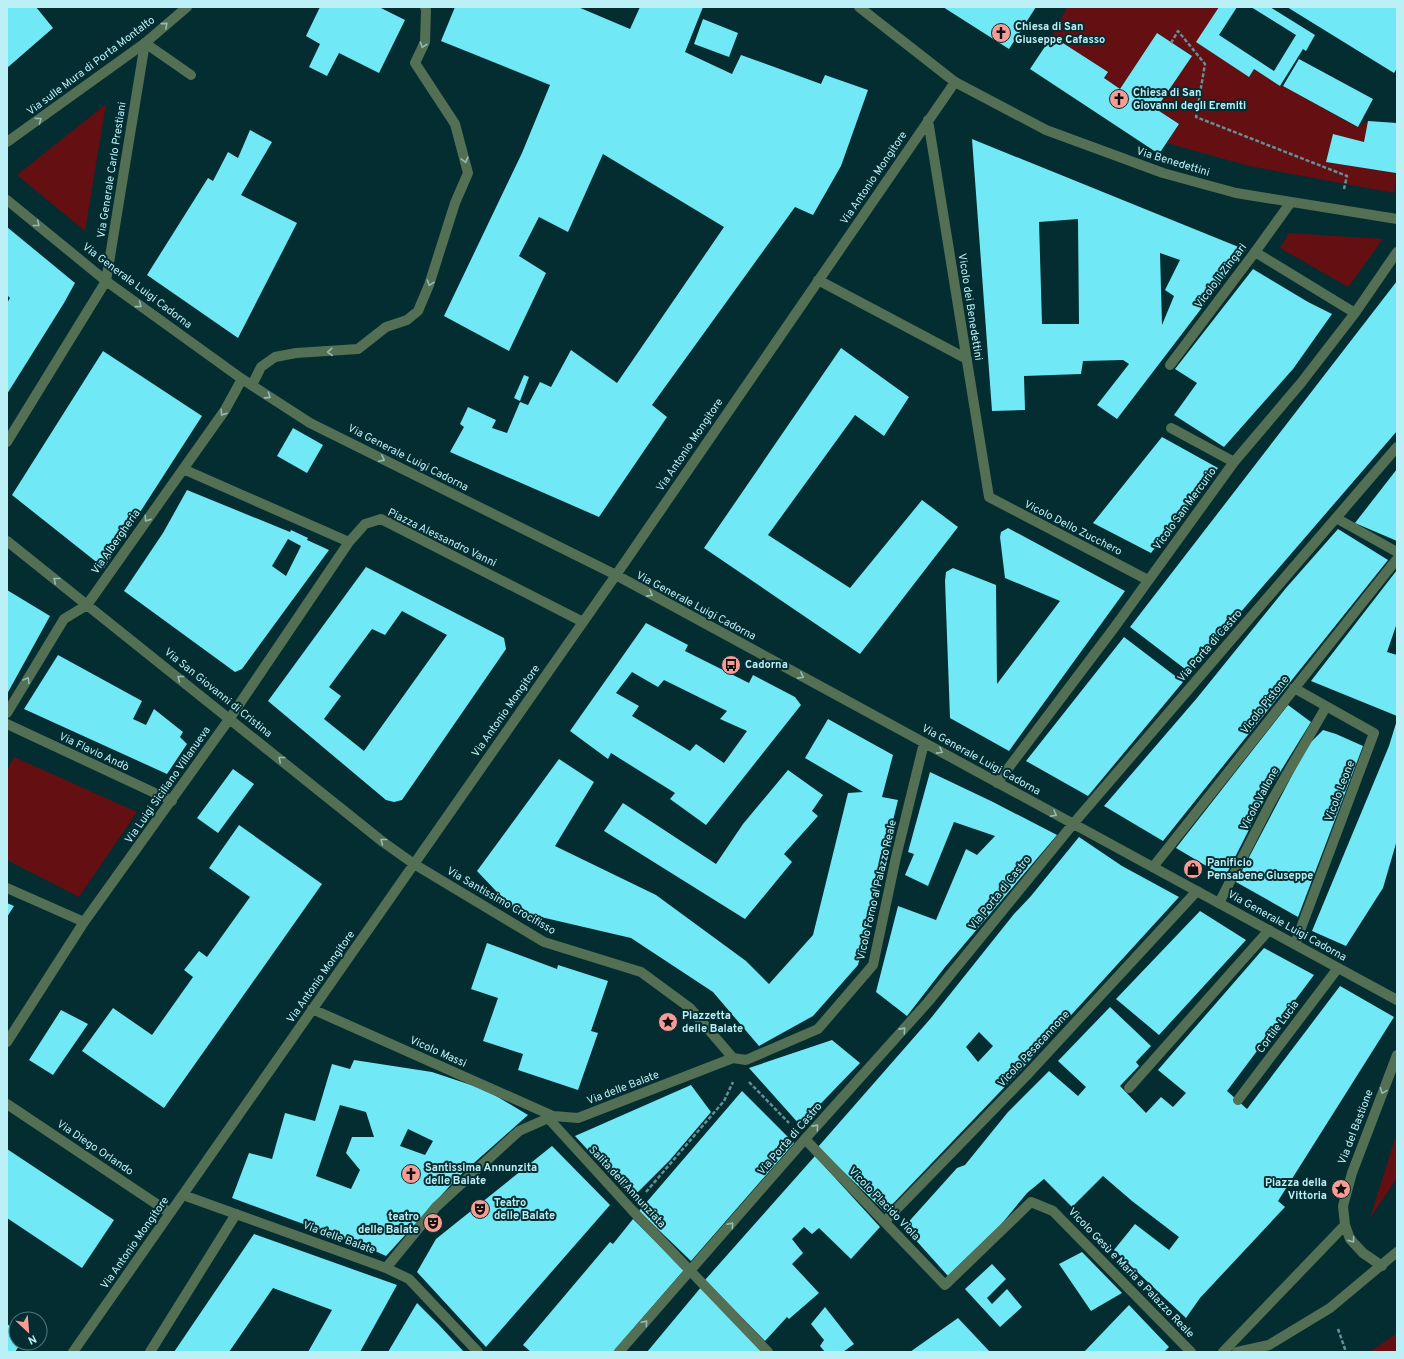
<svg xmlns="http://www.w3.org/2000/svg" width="1404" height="1359" font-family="Overpass,sans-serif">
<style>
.green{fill:#640f12}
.building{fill:#71e8f5;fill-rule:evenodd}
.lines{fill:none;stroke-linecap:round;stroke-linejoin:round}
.path{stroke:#629096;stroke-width:2.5;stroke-dasharray:4 2;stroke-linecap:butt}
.service{stroke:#536f54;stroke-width:10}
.pedestrian{stroke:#536f54;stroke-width:10}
.minor{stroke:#536f54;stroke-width:10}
.tertiary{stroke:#536f54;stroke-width:10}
.oneway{stroke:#92bcb6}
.labels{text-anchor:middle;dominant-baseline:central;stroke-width:4;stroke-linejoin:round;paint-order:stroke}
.poi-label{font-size:11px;font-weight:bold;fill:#bcf0f7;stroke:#042d31;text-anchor:start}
.street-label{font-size:11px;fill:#bcf0f7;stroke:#042d31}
</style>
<rect width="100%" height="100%" fill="#042d31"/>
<path class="green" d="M 1067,7 L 1219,7 L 1197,42 L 1249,76 L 1254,69 L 1280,86 L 1283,86 L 1357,127 L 1368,121 L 1364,142 L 1333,134 L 1326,161 L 1396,173 L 1394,193 L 1249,166 L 1167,143 L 1179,124 L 1156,109 L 1192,55 L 1157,33 L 1120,89 L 1104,78 L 1108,72 L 1052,36 Z
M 106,104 L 85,231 L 17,175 Z
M 1289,233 L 1383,239 L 1348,287 L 1280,248 Z
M 14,757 L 137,812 L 79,897 L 7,860 L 7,770 Z
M 1397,1132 L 1397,1178 L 1370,1218 Z
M 1397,1333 L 1397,1352 L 1370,1352 Z"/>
<path class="building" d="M 7,7 L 36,7 L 53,28 L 7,68 Z
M 320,7 L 379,7 L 405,20 L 379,73 L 339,53 L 327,76 L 309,67 L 320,44 L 306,36 Z
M 455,7 L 578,7 L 630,29 L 640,7 L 703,7 L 685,52 L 732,74 L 741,55 L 821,84 L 825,75 L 868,90 L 841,166 L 813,215 L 795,207 L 652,405 L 667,417 L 599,517 L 450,452 L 464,427 L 460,424 L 468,407 L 496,420 L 492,428 L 507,433 L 520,402 L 528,405 L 540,382 L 551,387 L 571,350 L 617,383 L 724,227 L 603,154 L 568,232 L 539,217 L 519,256 L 546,273 L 509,351 L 444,316 L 522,153 L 550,85 L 441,41 Z
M 943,7 L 1036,7 L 1009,49 Z
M 1219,7 L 1237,7 L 1219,35 L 1274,71 L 1296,35 L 1251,7 L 1270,7 L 1315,35 L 1306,51 L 1303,49 L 1280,86 L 1254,69 L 1249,77 L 1196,42 Z
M 1287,7 L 1397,7 L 1397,68 L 1394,73 Z
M 703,19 L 738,33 L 729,57 L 694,44 Z
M 1157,33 L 1192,56 L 1156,109 L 1179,124 L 1159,154 L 1030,69 L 1052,36 L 1108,72 L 1104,78 L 1120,89 Z
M 1299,59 L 1373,99 L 1358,127 L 1283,86 Z
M 1368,121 L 1397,123 L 1396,173 L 1326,162 L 1333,134 L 1364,142 Z
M 250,130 L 272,142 L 241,195 L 297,223 L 238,338 L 147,275 L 208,178 L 213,181 L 228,152 L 238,158 Z
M 972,139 L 1246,250 L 1117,419 L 1097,405 L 1129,364 L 1123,360 L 1083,361 L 1081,374 L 1024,376 L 1025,410 L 992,411 ZM 1078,219 L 1079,324 L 1042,324 L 1039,222 ZM 1160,253 L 1180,260 L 1165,290 L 1174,296 L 1162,325 Z
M 7,227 L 75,283 L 64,303 L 7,394 L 7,303 L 10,298 L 7,295 Z
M 1253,269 L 1308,302 L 1332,314 L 1293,369 L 1224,447 L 1174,415 L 1197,383 L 1175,369 Z
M 1397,281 L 1397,431 L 1189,672 L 1130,627 Z
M 841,348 L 909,397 L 884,436 L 855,415 L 768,535 L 850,588 L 922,500 L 958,527 L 860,654 L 704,548 Z
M 103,351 L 202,416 L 104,568 L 12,495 Z
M 524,375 L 529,377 L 520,401 L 514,398 Z
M 293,428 L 323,445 L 307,473 L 277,456 Z
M 1162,437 L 1218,468 L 1151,553 L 1093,523 Z
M 1397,469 L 1397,541 L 1355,523 Z
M 187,490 L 290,532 L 291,530 L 308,538 L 307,540 L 329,550 L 242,669 L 235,672 L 124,591 L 163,533 ZM 288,539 L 301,546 L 286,576 L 272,566 Z
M 1008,528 L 1125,591 L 1009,751 L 950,718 L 945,581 L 946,572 L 953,568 L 996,585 L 997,684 L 1060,601 L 1005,578 L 1000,537 L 1001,532 Z
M 1338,529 L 1388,560 L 1163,841 L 1104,806 L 1197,698 L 1286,588 Z
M 366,567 L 504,638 L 506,649 L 402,800 L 394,802 L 386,800 L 268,701 ZM 402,611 L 447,635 L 364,751 L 324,719 L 341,696 L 329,687 L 372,629 L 385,635 Z
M 1397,570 L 1397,623 L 1387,652 L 1397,655 L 1397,716 L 1311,681 Z
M 7,590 L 50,616 L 7,694 Z
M 646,623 L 688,645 L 685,651 L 749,683 L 753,675 L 795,697 L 801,705 L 706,825 L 670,799 L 675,793 L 611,753 L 608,759 L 570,731 ZM 632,672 L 658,687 L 664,680 L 727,711 L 720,719 L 747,731 L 724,763 L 696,744 L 690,751 L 632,716 L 639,706 L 616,693 Z
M 1124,637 L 1183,682 L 1088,796 L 1026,761 Z
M 58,655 L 142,701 L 133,719 L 146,725 L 154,709 L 183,732 L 180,737 L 187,744 L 167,774 L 24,709 Z
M 1288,705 L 1311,722 L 1269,790 L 1225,877 L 1176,848 Z
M 828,719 L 893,755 L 882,797 L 898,800 L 858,965 L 813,1016 L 759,1046 L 713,992 L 631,938 L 515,911 L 477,871 L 559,759 L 594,782 L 555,846 L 656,895 L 746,961 L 769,984 L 813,935 L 848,793 L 863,792 L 805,758 Z
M 1397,720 L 1397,840 L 1383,888 L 1346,946 L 1312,931 L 1389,746 Z
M 1323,730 L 1336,734 L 1363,746 L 1298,917 L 1236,882 L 1308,745 Z
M 233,769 L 254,784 L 218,833 L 197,818 Z
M 788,770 L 823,795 L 812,811 L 818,816 L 784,854 L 792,862 L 745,919 L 604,831 L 623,803 L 716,864 L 743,824 Z
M 930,772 L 993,802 L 1057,835 L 945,967 L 907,1016 L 876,992 L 898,906 L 936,920 L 966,849 L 977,855 L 995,836 L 954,822 L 928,886 L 905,875 L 914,854 L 908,852 Z
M 239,825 L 322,884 L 164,1108 L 82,1051 L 113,1008 L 152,1035 L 193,977 L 184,970 L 199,951 L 207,957 L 250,897 L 209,868 Z
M 1079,837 L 1122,866 L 1179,897 L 1020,1071 L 885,1212 L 818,1147 L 931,1018 L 1014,914 L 1031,896 ZM 979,1032 L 993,1046 L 978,1062 L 966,1047 Z
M 7,903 L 14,906 L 7,917 Z
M 1200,911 L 1246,940 L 1159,1035 L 1116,999 Z
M 487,943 L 557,969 L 558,965 L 608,981 L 591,1031 L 598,1033 L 578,1090 L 518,1070 L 523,1054 L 483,1041 L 498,998 L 471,989 Z
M 1264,948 L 1314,975 L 1227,1091 L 1247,1109 L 1340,986 L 1394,1017 L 1278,1201 L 1285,1207 L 1200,1298 L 1186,1318 L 1114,1250 L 1135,1224 L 1169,1250 L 1179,1237 L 1132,1201 L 1103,1176 L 1072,1207 L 1044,1179 L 1027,1193 L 999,1227 L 948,1276 L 904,1227 L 957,1168 L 965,1165 L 1008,1112 L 1049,1071 L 1078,1096 L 1086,1087 L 1058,1061 L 1110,1007 L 1151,1046 L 1136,1062 L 1139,1066 L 1120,1086 L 1146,1113 L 1161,1097 L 1173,1107 L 1186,1093 L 1158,1070 Z
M 61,1010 L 88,1024 L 53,1075 L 29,1060 Z
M 832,1040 L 860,1063 L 800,1125 L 749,1068 Z
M 354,1060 L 432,1072 L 486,1090 L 528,1115 L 457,1178 L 386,1256 L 364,1246 L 232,1198 L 249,1153 L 272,1159 L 285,1113 L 315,1121 L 332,1064 L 350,1069 ZM 340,1105 L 366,1112 L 374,1137 L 352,1137 L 346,1153 L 360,1170 L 351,1189 L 316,1176 ZM 408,1129 L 433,1141 L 425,1155 L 400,1146 Z
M 691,1085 L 711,1112 L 670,1160 L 632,1198 L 575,1136 Z
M 742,1091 L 794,1143 L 691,1261 L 639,1211 Z
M 552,1146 L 610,1205 L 486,1347 L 417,1272 L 436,1239 Z
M 7,1149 L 114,1220 L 82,1268 L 7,1218 Z
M 815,1156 L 880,1227 L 851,1259 L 819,1228 L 812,1234 L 804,1227 L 792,1239 L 803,1253 L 792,1264 L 819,1293 L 789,1319 L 787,1317 L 765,1341 L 705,1280 Z
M 633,1219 L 684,1270 L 613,1352 L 531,1352 L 523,1345 L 610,1242 L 613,1244 Z
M 254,1234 L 397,1285 L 360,1352 L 308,1352 L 332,1310 L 273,1288 L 229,1352 L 174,1352 Z
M 1082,1252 L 1122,1293 L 1091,1311 L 1059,1264 Z
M 992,1264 L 1006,1279 L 987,1298 L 992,1304 L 1007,1289 L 1022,1307 L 1000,1327 L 965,1289 Z
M 702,1286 L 765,1352 L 647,1352 Z
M 417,1303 L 439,1325 L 464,1352 L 388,1352 Z
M 1129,1305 L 1169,1347 L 1164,1352 L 1084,1352 Z
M 825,1307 L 854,1344 L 843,1352 L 825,1352 L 820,1346 L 824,1340 L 811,1324 Z
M 958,1318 L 990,1352 L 910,1352 Z
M 7,1324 L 16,1330 L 16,1343 L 21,1343 L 15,1352 L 7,1352 Z"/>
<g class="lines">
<path class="path" d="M 1171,43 L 1178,31 L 1205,64 L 1196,117 L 1347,176 L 1344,189
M 749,1082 L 789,1123
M 646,1192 L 724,1101 L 733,1082
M 1338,1329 L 1346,1352"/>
<path class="service" d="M 145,43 L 191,75
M 1336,518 L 1397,552
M 1294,688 L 1374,733 L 1295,944
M 1153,867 L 1397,559
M 1219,903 L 1272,800 L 1326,707
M 1129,1088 L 1269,930
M 1238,1100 L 1338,968
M 548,1118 L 631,1209 L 768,1352
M 805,1139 L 945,1285 L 1031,1202 L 1053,1211 L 1191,1352
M 885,1221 L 1026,1076 L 1197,891
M 150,1352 L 236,1214"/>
<path class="pedestrian" d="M 955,82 L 1046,130 L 1163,173 L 1236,193 L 1397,219
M 1255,252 L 1291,202"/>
<path class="minor" d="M 928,120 L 989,497 L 1148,580
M 7,200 L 106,281 L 242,379 L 310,423 L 616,575 L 1397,1000
M 818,280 L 967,359
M 1170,365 L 1255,252 L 1355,313
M 252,385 L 261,367 L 275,357 L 296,353 L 358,349 L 386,327 L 407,320 L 418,311 L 429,285 L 455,203 L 468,173 L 455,124 L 415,63 L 425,42 L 426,10 L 425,7
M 1171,428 L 1234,462
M 7,442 L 106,281 L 145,43
M 183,469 L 349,542 L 365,524 L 381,519 L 583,622
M 7,541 L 383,842 L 414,864 L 544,942 L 641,972 L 690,1008 L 733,1058
M 7,713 L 64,619 L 87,605 L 225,410 L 242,379
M 7,724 L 172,801
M 997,783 L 1114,628 L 1234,462 L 1301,383 L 1355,313 L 1397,252
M 7,888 L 84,922
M 312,1009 L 553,1116
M 7,1042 L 84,922 L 230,718 L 349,542
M 733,1058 L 746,1060 L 818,1029 L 873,965 L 896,857 L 924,743
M 7,1104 L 170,1213
M 183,1195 L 386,1268 L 409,1279 L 478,1352
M 1382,1266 L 1363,1253 L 1350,1239 L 1345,1225 L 1343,1206 L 1352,1173 L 1397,1055
M 386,1268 L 436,1207 L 519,1131 L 553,1116 L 578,1118 L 733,1058
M 73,1352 L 616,575 L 955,82 L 859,7
M 619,1352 L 805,1139 L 928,1002 L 1073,824 L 1397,447
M 1223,1352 L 1345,1225
M 1237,1352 L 1269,1345 L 1330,1308 L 1397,1252"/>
<path class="tertiary" d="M 7,142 L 145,43 L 187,7"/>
</g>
<defs><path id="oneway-chevron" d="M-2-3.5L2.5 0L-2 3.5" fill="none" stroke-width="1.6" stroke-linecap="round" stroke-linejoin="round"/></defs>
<g class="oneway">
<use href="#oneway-chevron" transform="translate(165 25) rotate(-40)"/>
<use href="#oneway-chevron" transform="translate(423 45) rotate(109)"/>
<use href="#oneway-chevron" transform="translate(39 120) rotate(-36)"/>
<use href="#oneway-chevron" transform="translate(465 160) rotate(75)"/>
<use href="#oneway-chevron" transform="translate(37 224) rotate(39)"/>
<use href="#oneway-chevron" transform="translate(430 283) rotate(109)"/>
<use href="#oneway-chevron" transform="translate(139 305) rotate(36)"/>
<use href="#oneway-chevron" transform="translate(330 352) rotate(176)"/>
<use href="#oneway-chevron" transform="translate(268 396) rotate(33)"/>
<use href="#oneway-chevron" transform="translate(223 413) rotate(124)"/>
<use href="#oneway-chevron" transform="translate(382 459) rotate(27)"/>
<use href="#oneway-chevron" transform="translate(147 519) rotate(125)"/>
<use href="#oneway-chevron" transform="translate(56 580) rotate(-141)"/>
<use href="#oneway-chevron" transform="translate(650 594) rotate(28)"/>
<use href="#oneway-chevron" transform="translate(801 676) rotate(28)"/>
<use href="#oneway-chevron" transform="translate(180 678) rotate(-142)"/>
<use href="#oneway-chevron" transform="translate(27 680) rotate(-59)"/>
<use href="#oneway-chevron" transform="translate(940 751) rotate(29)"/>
<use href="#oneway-chevron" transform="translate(281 759) rotate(-141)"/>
<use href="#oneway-chevron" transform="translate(1054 814) rotate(29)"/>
<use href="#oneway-chevron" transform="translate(383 841) rotate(-142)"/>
<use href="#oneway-chevron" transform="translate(903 1030) rotate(-48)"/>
<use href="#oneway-chevron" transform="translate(1383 1091) rotate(111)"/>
<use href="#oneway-chevron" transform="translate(816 1127) rotate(-48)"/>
<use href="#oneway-chevron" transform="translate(731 1225) rotate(-49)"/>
<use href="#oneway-chevron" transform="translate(1352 1240) rotate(55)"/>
<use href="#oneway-chevron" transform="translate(645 1323) rotate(-49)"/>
</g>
<defs>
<g id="church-disc" transform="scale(1)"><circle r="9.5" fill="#f59c94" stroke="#042d31"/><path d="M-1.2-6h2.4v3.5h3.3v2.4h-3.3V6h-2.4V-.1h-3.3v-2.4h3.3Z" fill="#111"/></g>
<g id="bus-disc" transform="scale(1)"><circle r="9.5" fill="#f59c94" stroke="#042d31"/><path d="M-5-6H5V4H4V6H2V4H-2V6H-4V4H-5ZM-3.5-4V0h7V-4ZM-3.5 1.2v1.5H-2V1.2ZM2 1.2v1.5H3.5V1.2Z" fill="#111"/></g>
<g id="shop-disc" transform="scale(1)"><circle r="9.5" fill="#f59c94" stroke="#042d31"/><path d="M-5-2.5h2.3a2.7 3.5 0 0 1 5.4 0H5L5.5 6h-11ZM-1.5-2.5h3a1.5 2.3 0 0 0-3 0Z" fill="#111"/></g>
<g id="sight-disc" transform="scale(1)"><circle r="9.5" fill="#f59c94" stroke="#042d31"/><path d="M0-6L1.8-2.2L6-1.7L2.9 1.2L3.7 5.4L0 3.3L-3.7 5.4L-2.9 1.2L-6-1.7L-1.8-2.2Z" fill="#111"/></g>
<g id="theatre-disc" transform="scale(1)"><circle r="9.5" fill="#f59c94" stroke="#042d31"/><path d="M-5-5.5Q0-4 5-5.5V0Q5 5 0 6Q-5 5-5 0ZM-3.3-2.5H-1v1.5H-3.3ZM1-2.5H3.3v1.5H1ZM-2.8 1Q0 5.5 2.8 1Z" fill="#111"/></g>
</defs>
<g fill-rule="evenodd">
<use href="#church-disc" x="1001" y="33"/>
<use href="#church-disc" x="1119" y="99"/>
<use href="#bus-disc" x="731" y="665"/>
<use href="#shop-disc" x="1193" y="869"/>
<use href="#sight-disc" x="668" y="1022"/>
<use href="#church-disc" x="411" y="1174"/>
<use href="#sight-disc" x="1341" y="1189"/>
<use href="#theatre-disc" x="480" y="1209"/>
<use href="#theatre-disc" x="433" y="1223"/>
</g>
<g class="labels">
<g class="poi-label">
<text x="1015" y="27">Chiesa di San<tspan x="1015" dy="13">Giuseppe Cafasso</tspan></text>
<text x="1133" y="93">Chiesa di San<tspan x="1133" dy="13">Giovanni degli Eremiti</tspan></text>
<text x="745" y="665">Cadorna</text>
<text x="1207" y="863">Panificio<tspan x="1207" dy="13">Pensabene Giuseppe</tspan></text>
<text x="682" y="1016">Piazzetta<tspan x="682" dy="13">delle Balate</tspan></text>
<text x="425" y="1168">Santissima Annunzita<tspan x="425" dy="13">delle Balate</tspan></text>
<text x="1327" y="1183" text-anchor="end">Piazza della<tspan x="1327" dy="13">Vittoria</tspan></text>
<text x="494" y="1203">Teatro<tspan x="494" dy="13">delle Balate</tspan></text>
<text x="419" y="1217" text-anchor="end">teatro<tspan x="419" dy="13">delle Balate</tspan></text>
</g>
<g class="street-label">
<text transform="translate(91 66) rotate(-37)">Via sulle Mura di Porta Montalto</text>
<text transform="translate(1173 162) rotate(17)">Via Benedettini</text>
<text transform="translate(112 170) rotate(-81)">Via Generale Carlo Prestiani</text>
<text transform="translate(874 178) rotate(-56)">Via Antonio Mongitore</text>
<text transform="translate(1221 276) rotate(-53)">Vicolo II Zingari</text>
<text transform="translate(137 286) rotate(37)">Via Generale Luigi Cadorna</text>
<text transform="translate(970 307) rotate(81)">Vicolo dei Benedettini</text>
<text transform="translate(690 445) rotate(-56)">Via Antonio Mongitore</text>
<text transform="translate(408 458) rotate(27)">Via Generale Luigi Cadorna</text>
<text transform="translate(1185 509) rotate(-54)">Vicolo San Mercurio</text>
<text transform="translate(1073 528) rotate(27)">Vicolo Dello Zucchero</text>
<text transform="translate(442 538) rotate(26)">Piazza Alessandro Vanni</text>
<text transform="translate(116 542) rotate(-55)">Via Albergheria</text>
<text transform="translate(696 606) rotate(28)">Via Generale Luigi Cadorna</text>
<text transform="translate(1210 646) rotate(-49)">Via Porta di Castro</text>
<text transform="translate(218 693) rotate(39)">Via San Giovanni di Cristina</text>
<text transform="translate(1265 705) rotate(-52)">Vicolo Pistone</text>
<text transform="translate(506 711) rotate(-55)">Via Antonio Mongitore</text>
<text transform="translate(94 752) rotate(25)">Via Flavio Andò</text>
<text transform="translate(981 760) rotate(29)">Via Generale Luigi Cadorna</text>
<text transform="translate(168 785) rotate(-55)">Via Luigi Siciliano Villanueva</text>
<text transform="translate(1340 791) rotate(-69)">Vicolo Leone</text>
<text transform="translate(1260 799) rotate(-62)">Vicolo Vallone</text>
<text transform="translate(877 890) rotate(-77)">Vicolo Forno al Palazzo Reale</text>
<text transform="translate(1000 893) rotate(-51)">Via Porta di Castro</text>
<text transform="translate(501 901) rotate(30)">Via Santissimo Crocifisso</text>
<text transform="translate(1287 926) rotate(29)">Via Generale Luigi Cadorna</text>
<text transform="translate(321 977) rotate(-55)">Via Antonio Mongitore</text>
<text transform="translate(1278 1027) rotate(-53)">Cortile Lucia</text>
<text transform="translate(1034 1049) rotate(-47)">Vicolo Pesacannone</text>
<text transform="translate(438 1052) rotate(24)">Vicolo Massi</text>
<text transform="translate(623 1088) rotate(-21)">Via delle Balate</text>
<text transform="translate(1356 1127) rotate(-69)">Via del Bastione</text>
<text transform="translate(790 1139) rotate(-49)">Via Porta di Castro</text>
<text transform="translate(95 1148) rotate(34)">Via Diego Orlando</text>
<text transform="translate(627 1187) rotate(47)">Salita dell'Annunziata</text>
<text transform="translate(884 1204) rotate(46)">Vicolo Placido Viola</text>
<text transform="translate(339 1238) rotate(20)">Via delle Balate</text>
<text transform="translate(135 1243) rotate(-55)">Via Antonio Mongitore</text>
<text transform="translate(1131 1273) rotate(46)">Vicolo Gesù e Maria a Palazzo Reale</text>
</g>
</g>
<rect width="1404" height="1359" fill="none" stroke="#bcf0f7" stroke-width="16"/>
<g transform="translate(28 1331) rotate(154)"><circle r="19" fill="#042d31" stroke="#4e7b80"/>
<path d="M0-3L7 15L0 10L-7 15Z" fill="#f59c94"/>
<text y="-6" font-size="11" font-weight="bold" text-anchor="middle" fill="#bcf0f7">N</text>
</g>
</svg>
